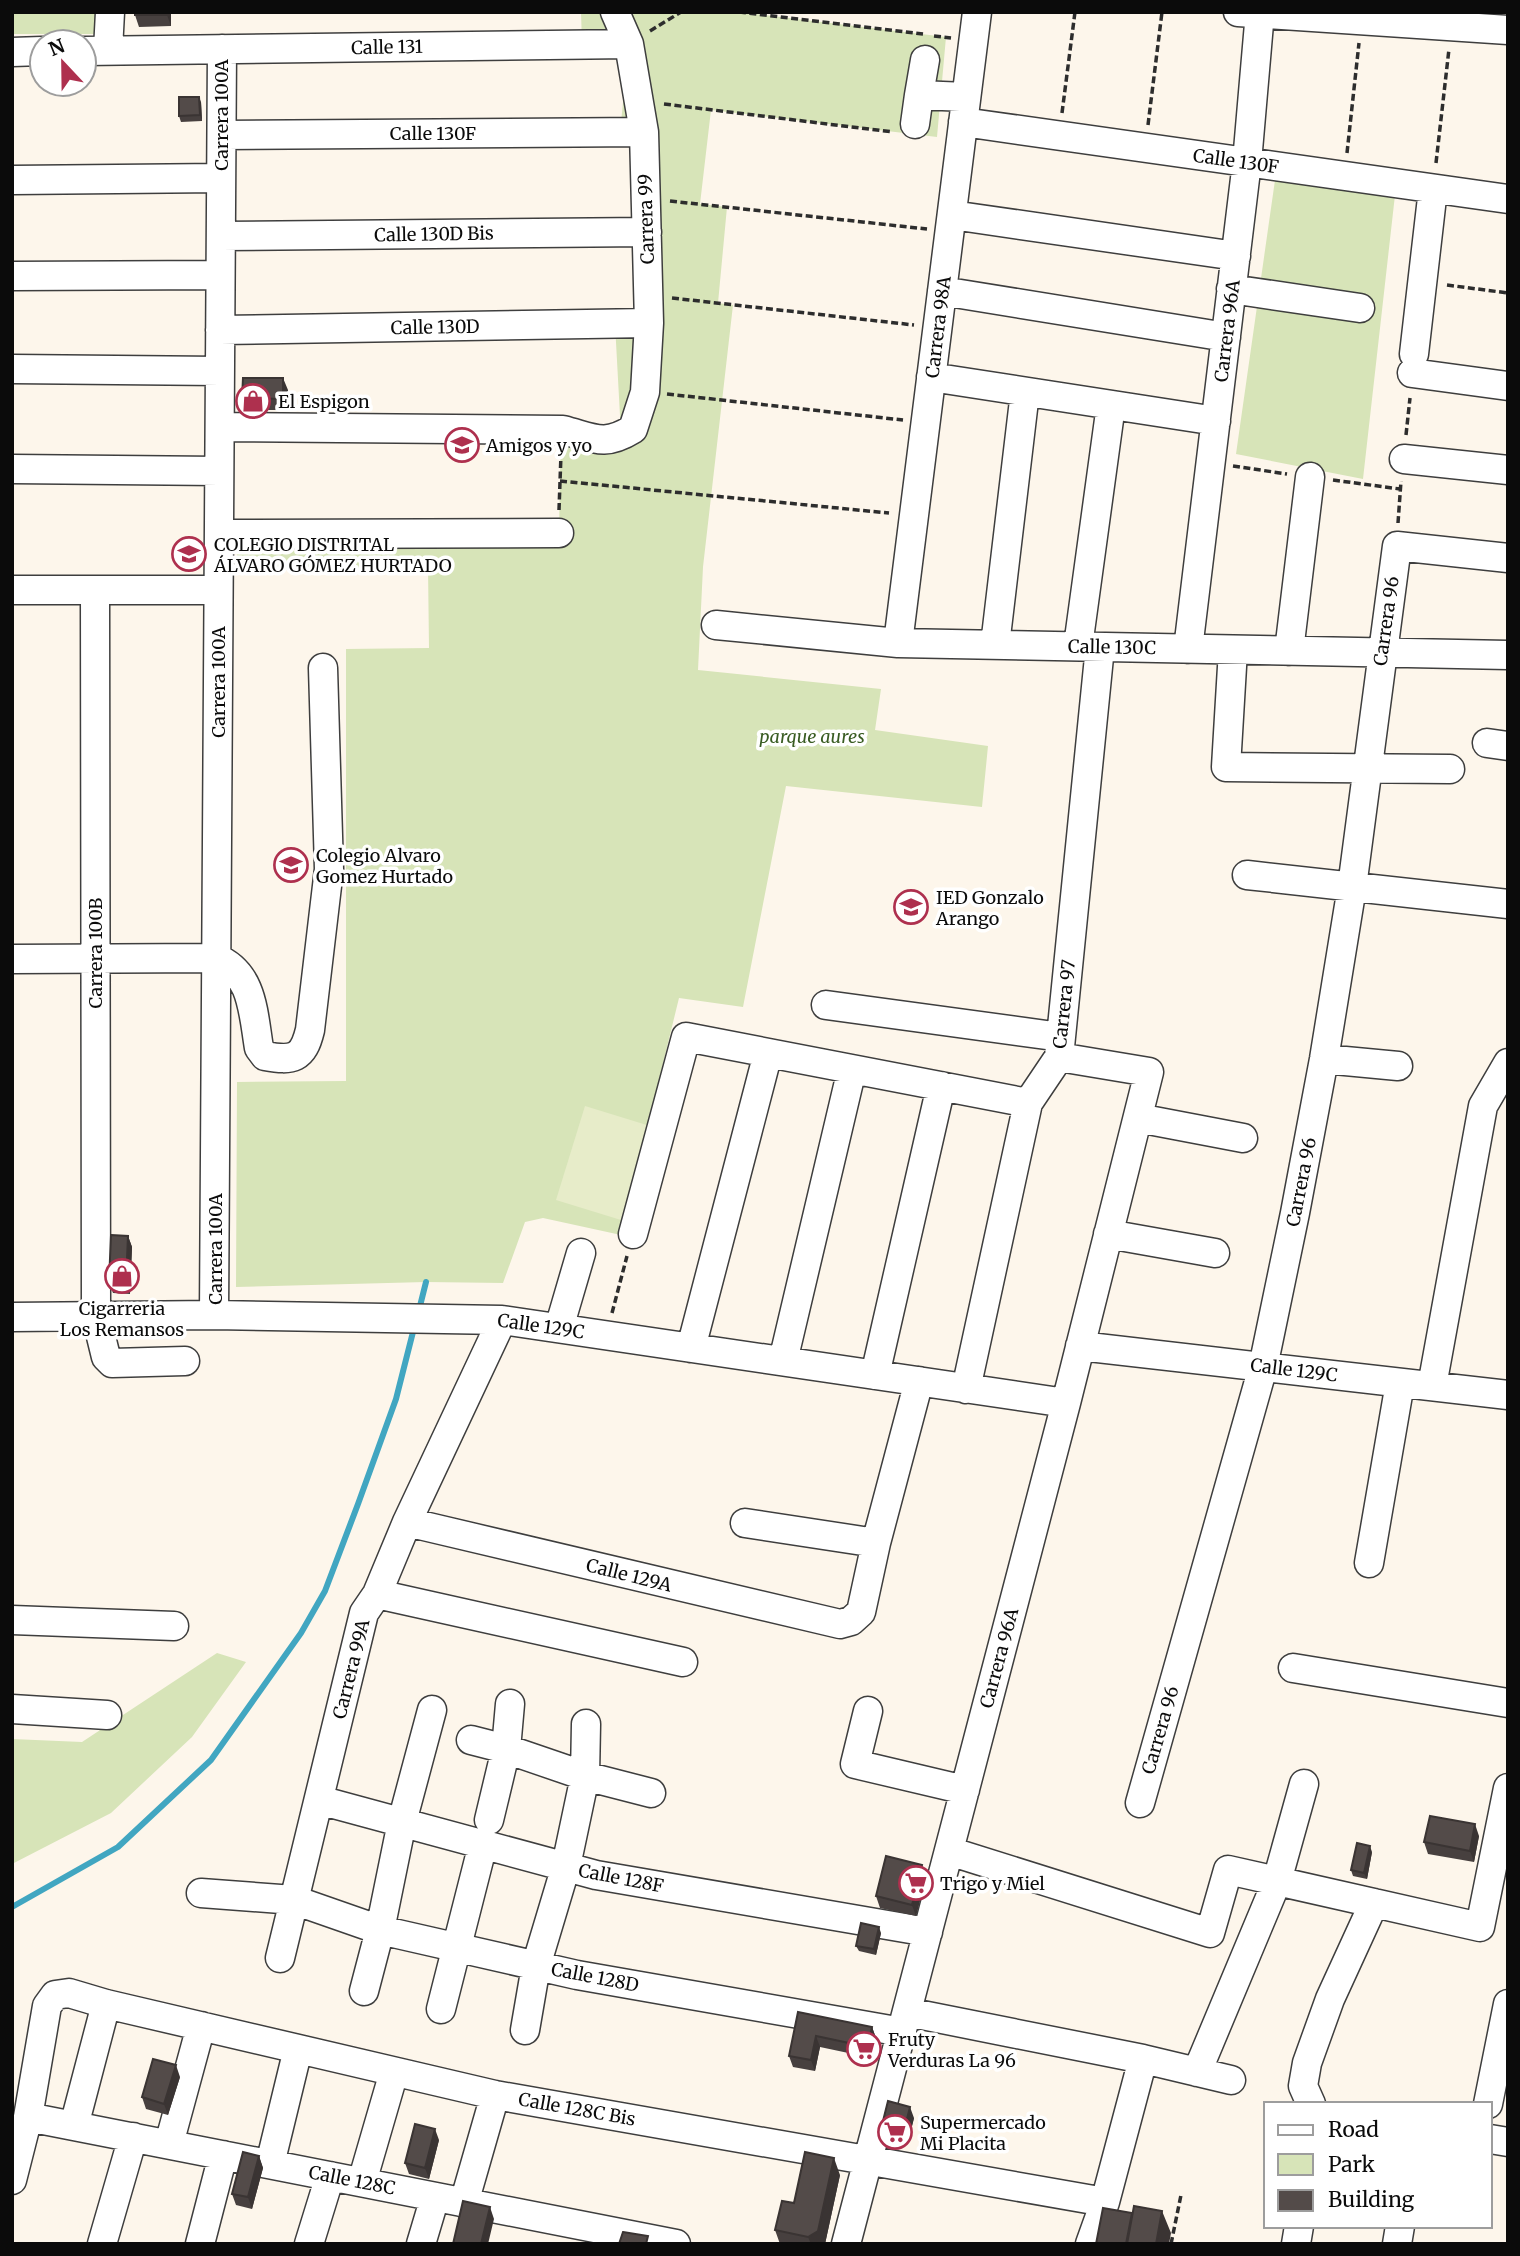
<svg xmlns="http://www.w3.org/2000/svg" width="1520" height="2256" font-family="Merriweather,serif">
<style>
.green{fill:#d7e4b8}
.pitch{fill:#e7ecc9}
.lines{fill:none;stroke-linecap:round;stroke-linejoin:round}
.stream{stroke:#41a6c1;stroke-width:6}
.minor-casing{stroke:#3e3e3e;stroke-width:31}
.path{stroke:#2d2d2d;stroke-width:3.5;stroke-dasharray:7 3.5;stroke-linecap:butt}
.minor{stroke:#fff;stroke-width:28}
.wall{fill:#47403f}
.shaded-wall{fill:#3a3433}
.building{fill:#534b49;stroke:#3a3433;stroke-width:2}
.labels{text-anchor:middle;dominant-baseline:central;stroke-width:7;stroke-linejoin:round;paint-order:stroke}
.street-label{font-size:18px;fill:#0b0b0b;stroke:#fff}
.poi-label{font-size:18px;fill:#0b0b0b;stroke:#fff;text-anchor:start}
.park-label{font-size:18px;font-style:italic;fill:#395c22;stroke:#fff}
</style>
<rect width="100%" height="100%" fill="#fdf6eb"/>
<path class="green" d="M 12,12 L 98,12 L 98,34 L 12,34 Z
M 581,12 L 739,12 L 946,37 L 937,137 L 711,110 L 700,204 L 727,207 L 718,303 L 733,305 L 703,567 L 698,670 L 881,689 L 875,730 L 988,746 L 982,807 L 786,786 L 743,1007 L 679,998 L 621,1235 L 543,1218 L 525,1222 L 503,1283 L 426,1282 L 236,1287 L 237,1082 L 346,1081 L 346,649 L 429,648 L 428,567 L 236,568 L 239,534 L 559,532 L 561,421 L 621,434 L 615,324 L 649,323 L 644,132 L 620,132 L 629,44 L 582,44 Z
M 1276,173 L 1395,195 L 1363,479 L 1236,454 Z
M 217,1653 L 246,1662 L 192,1737 L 111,1813 L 12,1864 L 12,1739 L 82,1742 Z"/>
<path class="pitch" d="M 585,1106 L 650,1126 L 621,1220 L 556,1200 Z"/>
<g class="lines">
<path class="stream" d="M 419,1310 L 426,1282
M 12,1907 L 118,1847 L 211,1760 L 301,1633 L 325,1591 L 358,1504 L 396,1399 L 415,1324"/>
<g class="minor-casing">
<path id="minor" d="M 1238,12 L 1508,30
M 108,50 L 110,12
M 84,51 L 629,44
M 12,52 L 42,51
M 925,60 L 919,95 L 966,97
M 963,122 L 1508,199
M 915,124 L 919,95
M 222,135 L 644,132
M 12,180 L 221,178
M 952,215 L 1236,256
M 221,236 L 647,232
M 12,276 L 220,275
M 1231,289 L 1360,308
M 942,291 L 1226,337
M 220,330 L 649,323
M 1414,354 L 1433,189
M 12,369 L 220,371
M 1412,373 L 1508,386
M 931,377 L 1216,421
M 220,427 L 563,430 C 594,438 604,447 633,429 L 645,392 L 649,323 L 644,132 L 629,44 L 615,12
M 1404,459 L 1508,470
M 12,469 L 219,471
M 219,534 L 559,533
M 12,590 L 218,590
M 95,590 L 96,1316 L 106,1357 L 112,1363 L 185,1361
M 716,625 L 898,643 L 1508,655
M 898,643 L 977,12
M 995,645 L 1025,392
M 1078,646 L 1111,405
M 1188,649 L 1247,162 L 1260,12
M 1233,650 L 1226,767 L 1450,769
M 1289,651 L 1310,477
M 1487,743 L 1508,746
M 1247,875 L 1508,904
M 12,959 L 216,958 C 253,973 253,1012 259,1048 L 265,1056 C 293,1061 303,1059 310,1030 L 329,869 L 323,668
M 826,1005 L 1061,1037
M 1324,1059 L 1398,1066
M 1138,1118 L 1243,1138
M 633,1234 L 686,1037 L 1028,1103
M 1108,1234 L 1215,1253
M 214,1315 L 222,49
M 12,1317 L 214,1315 L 502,1320 L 1066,1403
M 559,1328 L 581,1253
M 1080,1346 L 1508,1395
M 691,1348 L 768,1053
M 783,1361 L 852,1069
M 875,1375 L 941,1086
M 1432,1386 L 1483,1106 L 1508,1063
M 966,1389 L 1028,1103 L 1059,1057 L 1100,647
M 407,1522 L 840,1624 L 851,1621 L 861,1612 L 876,1543 L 919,1381
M 745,1523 L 876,1543
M 1369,1563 L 1400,1383
M 377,1594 L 683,1662
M 12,1620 L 174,1626
M 1293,1668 L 1508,1703
M 12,1709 L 107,1715
M 868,1711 L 855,1764 L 965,1790
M 471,1740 L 506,1749 L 585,1776 L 651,1793
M 319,1800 L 596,1875 L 928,1932
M 1140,1803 L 1263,1367 L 1295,1213 L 1324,1059 L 1352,887 L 1397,546 L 1508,558
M 489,1820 L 506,1749 L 510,1704
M 949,1851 L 1210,1933 L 1228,1870 L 1480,1927 L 1508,1788
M 201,1893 L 294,1900 L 380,1930 L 577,1975 L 902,2032
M 280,1958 L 364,1613 L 377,1594 L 407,1522 L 502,1320
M 364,1991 L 380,1930 L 402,1822 L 432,1710
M 441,2009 L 483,1844
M 907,2012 L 1143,2059 L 1231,2080
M 525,2030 L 536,1966 L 566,1866 L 585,1776 L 586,1724
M 1197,2072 L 1277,1881 L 1304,1784
M 1311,2104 L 1303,2086 L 1307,2063 L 1330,1999 L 1374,1903
M 1488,2104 L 1508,2004
M 28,2117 L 676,2244
M 74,2126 L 106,2004
M 1490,2139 L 1508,2142
M 169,2144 L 201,2026
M 270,2164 L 298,2049
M 12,2180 L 28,2117 L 47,2006 L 55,1995 L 69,1993 L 106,2004 L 495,2095 L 1105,2202
M 362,2182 L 394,2072
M 464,2203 L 495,2095
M 102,2244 L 133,2137
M 200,2244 L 223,2155
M 309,2244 L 330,2176
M 421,2244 L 435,2197
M 846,2244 L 1066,1403 L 1149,1072 L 1059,1057
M 1090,2244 L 1105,2202 L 1143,2059
M 1296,2244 L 1299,2226
M 1397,2244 L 1400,2226"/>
</g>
<path class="path" d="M 739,12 L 923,34
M 650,31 L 681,12
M 934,36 L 951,38
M 664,104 L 893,132
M 1062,113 L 1075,12
M 1148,125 L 1162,12
M 1347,153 L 1359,43
M 1436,163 L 1449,49
M 670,201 L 927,229
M 1447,285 L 1508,293
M 672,298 L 914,325
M 667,394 L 903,420
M 1406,435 L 1410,398
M 1233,466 L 1287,474
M 1333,480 L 1400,489
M 560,481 L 889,513
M 559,510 L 561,454
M 1398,523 L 1401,481
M 612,1313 L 627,1256
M 1171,2244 L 1181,2195"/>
<use href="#minor" class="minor"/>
</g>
<path class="wall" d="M 171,12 L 171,26 L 139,27 L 135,15 Z
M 201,102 L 202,121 L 181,122 L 179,116 Z
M 288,390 L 287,410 L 246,410 L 242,398 Z
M 128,1236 L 132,1247 L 130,1294 L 113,1293 L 109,1282 Z
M 1479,1836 L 1474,1862 L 1428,1854 L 1424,1842 Z
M 1372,1852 L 1367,1879 L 1353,1876 L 1351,1870 Z
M 926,1877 L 916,1916 L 880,1908 L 876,1896 Z
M 881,1933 L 876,1955 L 859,1951 L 856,1946 Z
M 798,2012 L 872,2027 L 876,2038 L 872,2058 L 820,2047 L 815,2071 L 793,2067 L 789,2056 Z
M 180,2077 L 168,2115 L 146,2109 L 142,2097 Z
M 914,2118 L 908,2142 L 886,2137 L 882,2125 Z
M 439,2140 L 429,2179 L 409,2174 L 405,2163 Z
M 259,2156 L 263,2168 L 252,2209 L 236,2205 L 232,2194 Z
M 840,2175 L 825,2244 L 780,2244 L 775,2230 L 794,2203 Z"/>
<path class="shaded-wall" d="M 167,12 L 171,12 L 171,26 L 167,15 Z
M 199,97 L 201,102 L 202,121 L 200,115 Z
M 283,378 L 288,390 L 287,410 L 283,399 Z
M 128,1236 L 132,1247 L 130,1294 L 126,1283 Z
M 1475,1824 L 1479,1836 L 1474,1862 L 1470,1851 Z
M 1370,1846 L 1372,1852 L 1367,1879 L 1364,1873 Z
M 922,1865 L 926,1877 L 916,1916 L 912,1905 Z
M 879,1927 L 881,1933 L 876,1955 L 874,1949 Z
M 872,2027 L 876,2038 L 872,2058 L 868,2047 Z
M 816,2036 L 820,2047 L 815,2071 L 811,2060 Z
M 176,2065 L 180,2077 L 168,2115 L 164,2104 Z
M 910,2107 L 914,2118 L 908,2142 L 904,2131 Z
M 435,2129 L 439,2140 L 429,2179 L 425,2168 Z
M 259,2156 L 263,2168 L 252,2209 L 248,2197 Z
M 834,2158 L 840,2175 L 825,2244 L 811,2244 L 808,2237 Z
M 490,2207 L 494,2219 L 488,2244 L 481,2244 Z
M 1162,2211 L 1171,2233 L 1169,2244 L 1156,2244 Z"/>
<path class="building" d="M 135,12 L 167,12 L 167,15 L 135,15 Z
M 179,97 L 199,97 L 200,115 L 179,116 Z
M 243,378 L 283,378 L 283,399 L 242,398 Z
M 111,1235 L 128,1236 L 126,1283 L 109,1282 Z
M 1430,1816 L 1475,1824 L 1470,1851 L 1424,1842 Z
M 1357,1843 L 1370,1846 L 1364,1873 L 1351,1870 Z
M 886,1856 L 922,1865 L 912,1905 L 876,1896 Z
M 861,1923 L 879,1927 L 874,1949 L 856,1946 Z
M 798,2012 L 872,2027 L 868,2047 L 816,2036 L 811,2060 L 789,2056 Z
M 153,2059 L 176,2065 L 164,2104 L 142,2097 Z
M 888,2101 L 910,2107 L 904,2131 L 882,2125 Z
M 415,2124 L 435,2129 L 425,2168 L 405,2163 Z
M 243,2152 L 259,2156 L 248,2197 L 232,2194 Z
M 805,2152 L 834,2158 L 818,2231 L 808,2237 L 775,2230 L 782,2201 L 794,2203 Z
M 463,2201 L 490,2207 L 481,2244 L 453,2244 Z
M 1134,2206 L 1162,2211 L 1156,2244 L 1127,2244 Z
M 1103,2208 L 1132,2213 L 1126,2244 L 1096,2244 Z
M 623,2232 L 648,2236 L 646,2244 L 619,2244 Z"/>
<defs>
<g id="shop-ring" transform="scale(1.75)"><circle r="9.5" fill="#fff" stroke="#ae304e" stroke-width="1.5"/><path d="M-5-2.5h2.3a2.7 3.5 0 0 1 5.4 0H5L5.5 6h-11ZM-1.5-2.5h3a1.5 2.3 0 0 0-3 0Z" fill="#ae304e"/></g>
<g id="school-ring" transform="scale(1.75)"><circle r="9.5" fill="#fff" stroke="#ae304e" stroke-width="1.5"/><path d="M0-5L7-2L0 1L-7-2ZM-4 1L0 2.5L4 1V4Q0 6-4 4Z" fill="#ae304e"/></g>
<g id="supermarket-ring" transform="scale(1.75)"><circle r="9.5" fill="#fff" stroke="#ae304e" stroke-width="1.5"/><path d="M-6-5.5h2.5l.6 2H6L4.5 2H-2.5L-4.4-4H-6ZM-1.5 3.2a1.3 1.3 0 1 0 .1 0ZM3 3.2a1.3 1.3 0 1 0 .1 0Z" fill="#ae304e"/></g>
</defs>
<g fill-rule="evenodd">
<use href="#shop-ring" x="253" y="401"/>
<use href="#school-ring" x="462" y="445"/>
<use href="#school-ring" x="189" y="554"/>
<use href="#school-ring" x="291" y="865"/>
<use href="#school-ring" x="911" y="907"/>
<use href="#shop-ring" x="122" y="1276"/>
<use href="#supermarket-ring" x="916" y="1883"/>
<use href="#supermarket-ring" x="864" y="2049"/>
<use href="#supermarket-ring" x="895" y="2132"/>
</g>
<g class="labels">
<g class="street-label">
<text transform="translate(387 47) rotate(-1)">Calle 131</text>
<text transform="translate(221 115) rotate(-90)">Carrera 100A</text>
<text x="433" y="133">Calle 130F</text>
<text transform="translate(1236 161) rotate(8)">Calle 130F</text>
<text transform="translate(646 219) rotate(-92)">Carrera 99</text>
<text transform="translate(434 234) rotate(-1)">Calle 130D Bis</text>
<text transform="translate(435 327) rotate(-1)">Calle 130D</text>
<text transform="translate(938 327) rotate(-83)">Carrera 98A</text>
<text transform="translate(1227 331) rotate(-83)">Carrera 96A</text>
<text transform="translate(1386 621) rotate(-82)">Carrera 96</text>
<text transform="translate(1112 647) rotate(1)">Calle 130C</text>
<text transform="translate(218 682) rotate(-90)">Carrera 100A</text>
<text transform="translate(95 953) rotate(-90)">Carrera 100B</text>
<text transform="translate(1064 1004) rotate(-84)">Carrera 97</text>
<text transform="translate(1301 1182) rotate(-79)">Carrera 96</text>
<text transform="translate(215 1249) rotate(-90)">Carrera 100A</text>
<text transform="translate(541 1326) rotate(8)">Calle 129C</text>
<text transform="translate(1294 1370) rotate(7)">Calle 129C</text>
<text transform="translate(629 1575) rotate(14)">Calle 129A</text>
<text transform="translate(999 1658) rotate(-75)">Carrera 96A</text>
<text transform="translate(351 1669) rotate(-76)">Carrera 99A</text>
<text transform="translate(1160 1730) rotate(-74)">Carrera 96</text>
<text transform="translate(621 1878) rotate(11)">Calle 128F</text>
<text transform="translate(595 1977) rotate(11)">Calle 128D</text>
<text transform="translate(577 2109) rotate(10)">Calle 128C Bis</text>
<text transform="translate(352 2180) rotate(11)">Calle 128C</text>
</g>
<g class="poi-label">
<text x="278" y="401">El Espigon</text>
<text x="486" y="445">Amigos y yo</text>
<text x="214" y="544">COLEGIO DISTRITAL<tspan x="214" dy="21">ÁLVARO GÓMEZ HURTADO</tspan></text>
<text x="316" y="855">Colegio Alvaro<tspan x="316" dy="21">Gomez Hurtado</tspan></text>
<text x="936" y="897">IED Gonzalo<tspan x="936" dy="21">Arango</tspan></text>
<text x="122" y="1308" text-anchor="middle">Cigarreria<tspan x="122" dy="21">Los Remansos</tspan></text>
<text x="940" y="1883">Trigo y Miel</text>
<text x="888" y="2039">Fruty<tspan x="888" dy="21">Verduras La 96</tspan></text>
<text x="920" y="2122">Supermercado<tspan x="920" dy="21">Mi Placita</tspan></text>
</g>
<g class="park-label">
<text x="812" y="736">parque aures</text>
</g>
</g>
<rect width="1520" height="2256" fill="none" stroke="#0b0b0b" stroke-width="28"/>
<rect x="1264" y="2102" width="228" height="126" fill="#ffffff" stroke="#9d9d9d" stroke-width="2"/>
<rect x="1278" y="2125" width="35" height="10" fill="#ffffff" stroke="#9d9d9d" stroke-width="2"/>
<text x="1328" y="2137" font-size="21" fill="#0b0b0b">Road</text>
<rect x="1278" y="2154" width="35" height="21" fill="#d7e4b8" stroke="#9d9d9d" stroke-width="2"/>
<text x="1328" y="2172" font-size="21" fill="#0b0b0b">Park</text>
<rect x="1278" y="2190" width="35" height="21" fill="#534b49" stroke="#9d9d9d" stroke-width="2"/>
<text x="1328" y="2207" font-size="21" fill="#0b0b0b">Building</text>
<g transform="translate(63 63) rotate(338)"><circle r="33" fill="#ffffff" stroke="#9d9d9d" stroke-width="2"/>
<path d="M0-5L12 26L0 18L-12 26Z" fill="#ae304e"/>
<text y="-10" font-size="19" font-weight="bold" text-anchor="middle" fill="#0b0b0b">N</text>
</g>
</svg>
